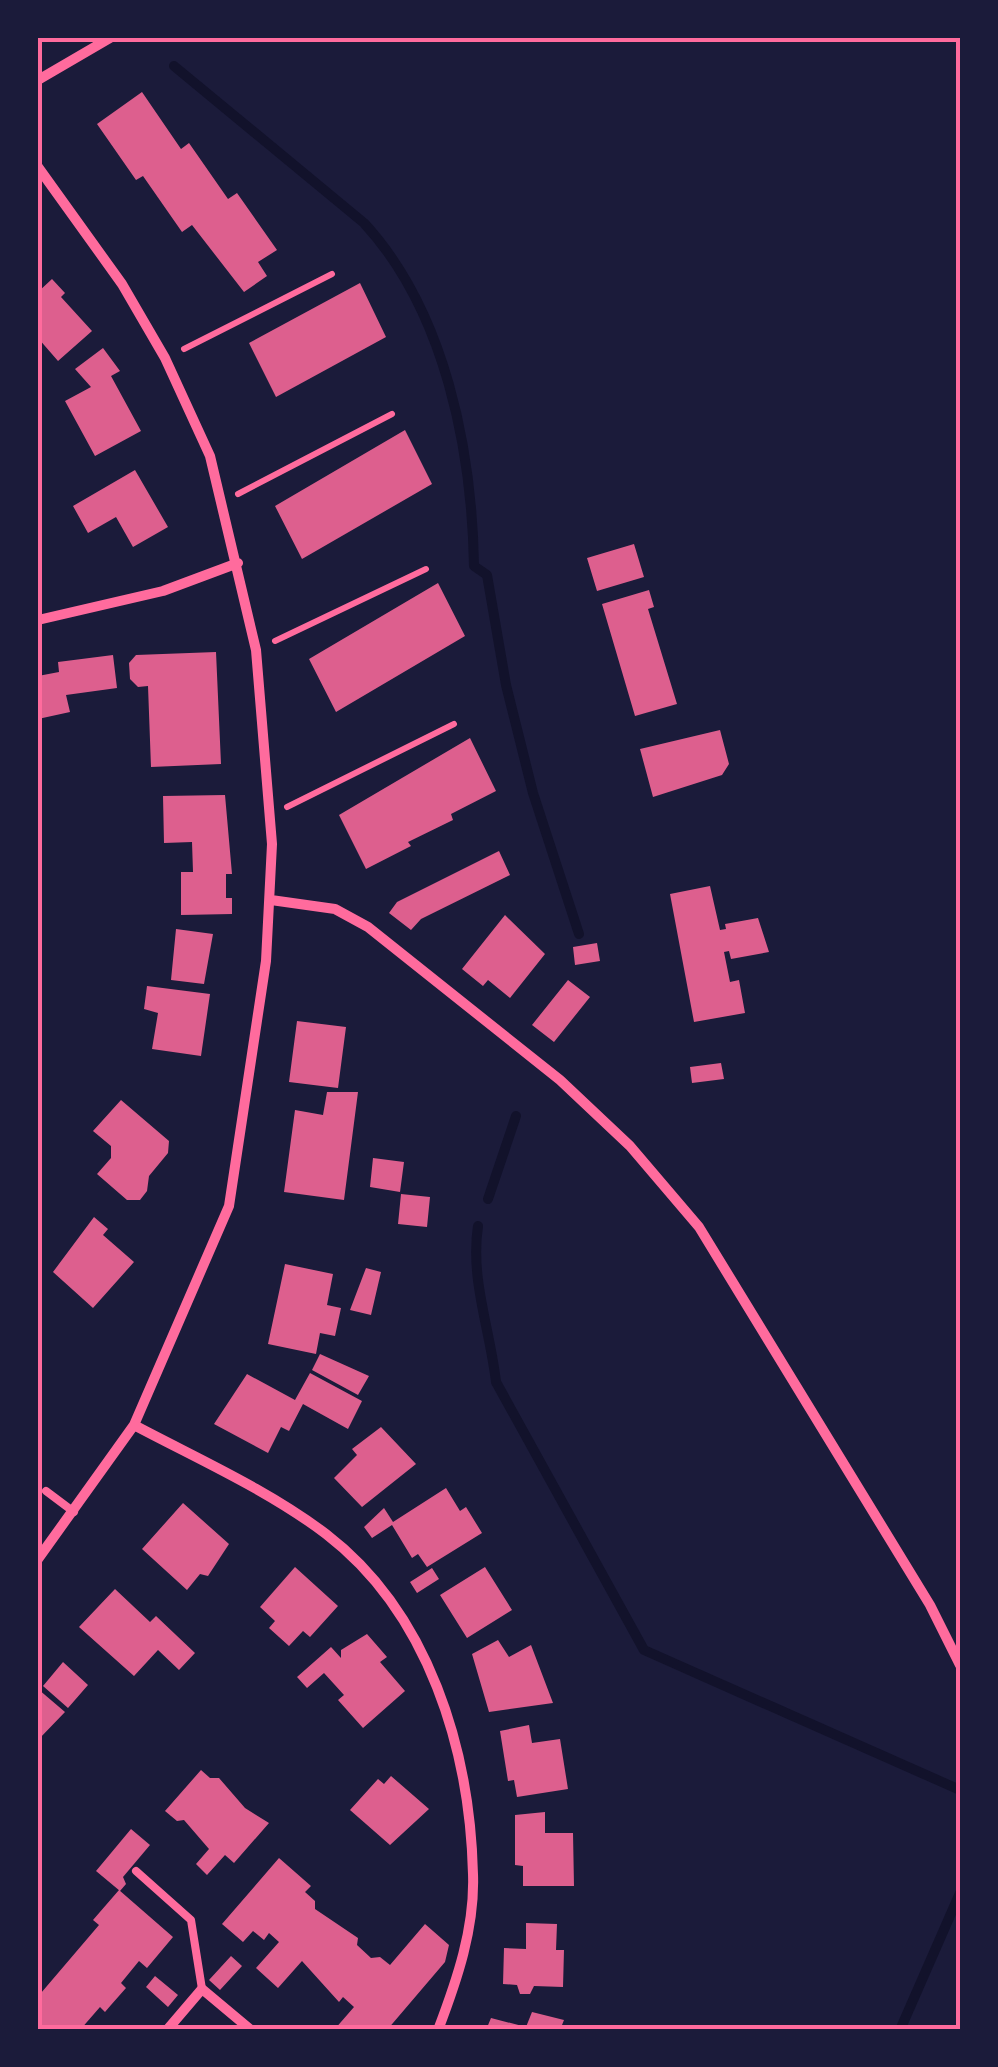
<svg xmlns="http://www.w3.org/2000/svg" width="998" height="2067" font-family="Mulish,sans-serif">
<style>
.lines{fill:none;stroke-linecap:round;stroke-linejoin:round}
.stream{stroke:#12122b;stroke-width:10}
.building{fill:#dd5f8e}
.path{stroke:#ff6b9d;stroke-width:6}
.service{stroke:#ff6b9d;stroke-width:8}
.minor{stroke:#ff6b9d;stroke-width:10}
.neatline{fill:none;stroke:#ff6b9d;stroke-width:4}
</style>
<rect width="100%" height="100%" fill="#1b1b3a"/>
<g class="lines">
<path class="stream" d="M 174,66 L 364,223 C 445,311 472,449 474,566 L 487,575 L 506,685 L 533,793 L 579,934
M 488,1199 L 516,1116
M 478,1226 C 470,1279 490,1329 496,1382 L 644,1650 L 960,1790
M 900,2030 L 960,1893"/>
</g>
<path class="building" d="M 142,92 L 181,149 L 189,143 L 228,199 L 237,193 L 277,250 L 258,262 L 267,276 L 244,292 L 192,225 L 182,232 L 143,176 L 136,180 L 97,124 Z
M 52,279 L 65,293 L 61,297 L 92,331 L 58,361 L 38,338 L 38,292 Z
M 360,283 L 386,337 L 276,397 L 249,343 Z
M 103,348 L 120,371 L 111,376 L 141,431 L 95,456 L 65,401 L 91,387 L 75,369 Z
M 405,430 L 432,484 L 302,559 L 275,506 Z
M 135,470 L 168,527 L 133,547 L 116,517 L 88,533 L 73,506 Z
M 634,544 L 644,577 L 597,591 L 587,558 Z
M 438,583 L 465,636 L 336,712 L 309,659 Z
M 649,590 L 654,607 L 648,609 L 677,704 L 635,716 L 602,604 Z
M 216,652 L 221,764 L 151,767 L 148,686 L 138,687 L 130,679 L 129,663 L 136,655 Z
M 113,655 L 117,688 L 66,695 L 70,712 L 38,719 L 38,676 L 59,672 L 58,662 Z
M 720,730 L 729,764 L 722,775 L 653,797 L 640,749 Z
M 470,738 L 496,791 L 451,814 L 453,820 L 408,842 L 411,846 L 366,869 L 339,815 Z
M 225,795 L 232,874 L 226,874 L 226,898 L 232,898 L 232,914 L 181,915 L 181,872 L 193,872 L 192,842 L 164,843 L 163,796 Z
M 499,851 L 510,875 L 421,919 L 411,930 L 389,913 L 397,902 Z
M 710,886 L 720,930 L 726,929 L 725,924 L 758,918 L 769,952 L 731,959 L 729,951 L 724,952 L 730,982 L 739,980 L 745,1013 L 694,1022 L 670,894 Z
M 505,915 L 545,954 L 510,998 L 488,980 L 483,986 L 462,969 Z
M 176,929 L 213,934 L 204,984 L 171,980 Z
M 597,943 L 600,961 L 575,965 L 573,947 Z
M 568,980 L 590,997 L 554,1042 L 532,1025 Z
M 147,986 L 210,994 L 201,1056 L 152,1049 L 158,1013 L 144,1009 Z
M 297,1021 L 346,1027 L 338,1088 L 289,1082 Z
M 721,1063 L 724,1079 L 692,1083 L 690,1067 Z
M 327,1092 L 358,1092 L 344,1200 L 284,1192 L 295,1110 L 323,1115 Z
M 121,1100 L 169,1141 L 168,1153 L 149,1176 L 147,1191 L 140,1200 L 127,1200 L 97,1174 L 111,1158 L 111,1146 L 93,1131 Z
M 373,1158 L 404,1162 L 400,1192 L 370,1187 Z
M 401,1194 L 430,1197 L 427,1227 L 398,1224 Z
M 94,1217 L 108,1229 L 103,1235 L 134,1262 L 93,1308 L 53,1272 Z
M 285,1264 L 333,1274 L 327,1305 L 341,1308 L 335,1336 L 320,1333 L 316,1354 L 268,1344 Z
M 366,1268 L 381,1272 L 371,1315 L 350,1310 Z
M 320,1354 L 369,1376 L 358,1395 L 312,1370 Z
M 310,1373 L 362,1401 L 348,1429 L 303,1404 L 289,1431 L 281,1427 L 268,1453 L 214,1424 L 247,1374 L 295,1400 Z
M 381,1427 L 416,1464 L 362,1507 L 334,1478 L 357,1455 L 352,1449 Z
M 446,1488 L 460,1511 L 466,1507 L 482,1533 L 427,1567 L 418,1554 L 412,1558 L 392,1525 L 372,1538 L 364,1527 L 384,1508 L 393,1522 Z
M 183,1503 L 229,1544 L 208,1576 L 200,1574 L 187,1590 L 142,1549 Z
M 295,1567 L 338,1606 L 310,1637 L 303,1631 L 289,1646 L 269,1628 L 275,1621 L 260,1607 Z
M 485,1567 L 512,1610 L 467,1638 L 440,1595 Z
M 432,1568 L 439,1579 L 417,1593 L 410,1582 Z
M 115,1589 L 150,1622 L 156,1616 L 195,1653 L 179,1670 L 158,1650 L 134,1676 L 79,1627 Z
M 367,1634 L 387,1657 L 380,1662 L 405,1691 L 363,1728 L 338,1700 L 344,1695 L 324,1673 L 307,1688 L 297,1677 L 331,1647 L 341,1658 L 341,1650 Z
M 498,1640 L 509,1657 L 531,1645 L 553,1703 L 489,1712 L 472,1654 Z
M 63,1662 L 88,1685 L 68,1708 L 43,1686 Z
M 38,1689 L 65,1712 L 38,1740 Z
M 529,1725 L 532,1743 L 560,1739 L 568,1789 L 517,1797 L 514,1780 L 508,1781 L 500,1731 Z
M 201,1770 L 210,1778 L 219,1778 L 245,1808 L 269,1823 L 234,1863 L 225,1855 L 207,1875 L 196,1864 L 209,1849 L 184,1820 L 177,1821 L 165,1811 Z
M 391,1776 L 429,1809 L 390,1845 L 350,1810 L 378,1779 L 384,1784 Z
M 545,1812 L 545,1833 L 573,1833 L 574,1886 L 523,1886 L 523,1866 L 515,1865 L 515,1815 Z
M 131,1829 L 150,1845 L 123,1877 L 126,1884 L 120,1891 L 96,1871 Z
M 279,1858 L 311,1886 L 305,1892 L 315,1901 L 315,1909 L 358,1938 L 357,1945 L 371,1958 L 380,1957 L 390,1965 L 425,1924 L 449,1945 L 445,1962 L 387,2030 L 334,2030 L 354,2007 L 343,1997 L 339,2002 L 302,1961 L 278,1988 L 256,1968 L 279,1942 L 269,1933 L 264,1940 L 253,1931 L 243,1942 L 222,1924 Z
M 119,1890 L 173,1937 L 147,1968 L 139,1961 L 121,1983 L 126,1988 L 111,2005 L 105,2012 L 100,2007 L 80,2030 L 38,2030 L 38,1989 L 41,1993 L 99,1925 L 93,1920 Z
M 526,1923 L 557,1924 L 556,1950 L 564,1950 L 563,1987 L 534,1986 L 530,1994 L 520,1994 L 517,1985 L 503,1984 L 504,1948 L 526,1949 Z
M 231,1956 L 242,1966 L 220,1990 L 209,1980 Z
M 155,1976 L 178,1995 L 168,2007 L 146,1987 Z
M 532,2012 L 564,2020 L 560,2030 L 486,2030 L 491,2018 L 526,2027 Z"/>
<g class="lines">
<path class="path" d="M 184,349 L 332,274
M 238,494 L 392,414
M 275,641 L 426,569
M 287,807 L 454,724"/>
<path class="service" d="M 46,1491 L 74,1512
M 136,1871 L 191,1920 L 202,1989"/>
<path class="minor" d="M 38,80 L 110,38
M 38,167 L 122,284 L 165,358 L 210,456 L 256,650 L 272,844 L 266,961 L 229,1206 L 134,1425 L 38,1559
M 38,620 L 163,591 L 238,563
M 271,900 L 335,909 L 368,927 L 560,1080 L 630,1146 L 699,1227 L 930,1605 L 960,1665
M 134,1425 C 198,1459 268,1490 326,1534 C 429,1613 470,1750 473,1874 C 475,1928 457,1980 438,2030
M 167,2030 L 202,1989 L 251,2030"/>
</g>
<rect width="998" height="2067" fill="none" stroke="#1b1b3a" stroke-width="80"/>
<rect x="40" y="40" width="918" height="1987" class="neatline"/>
</svg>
